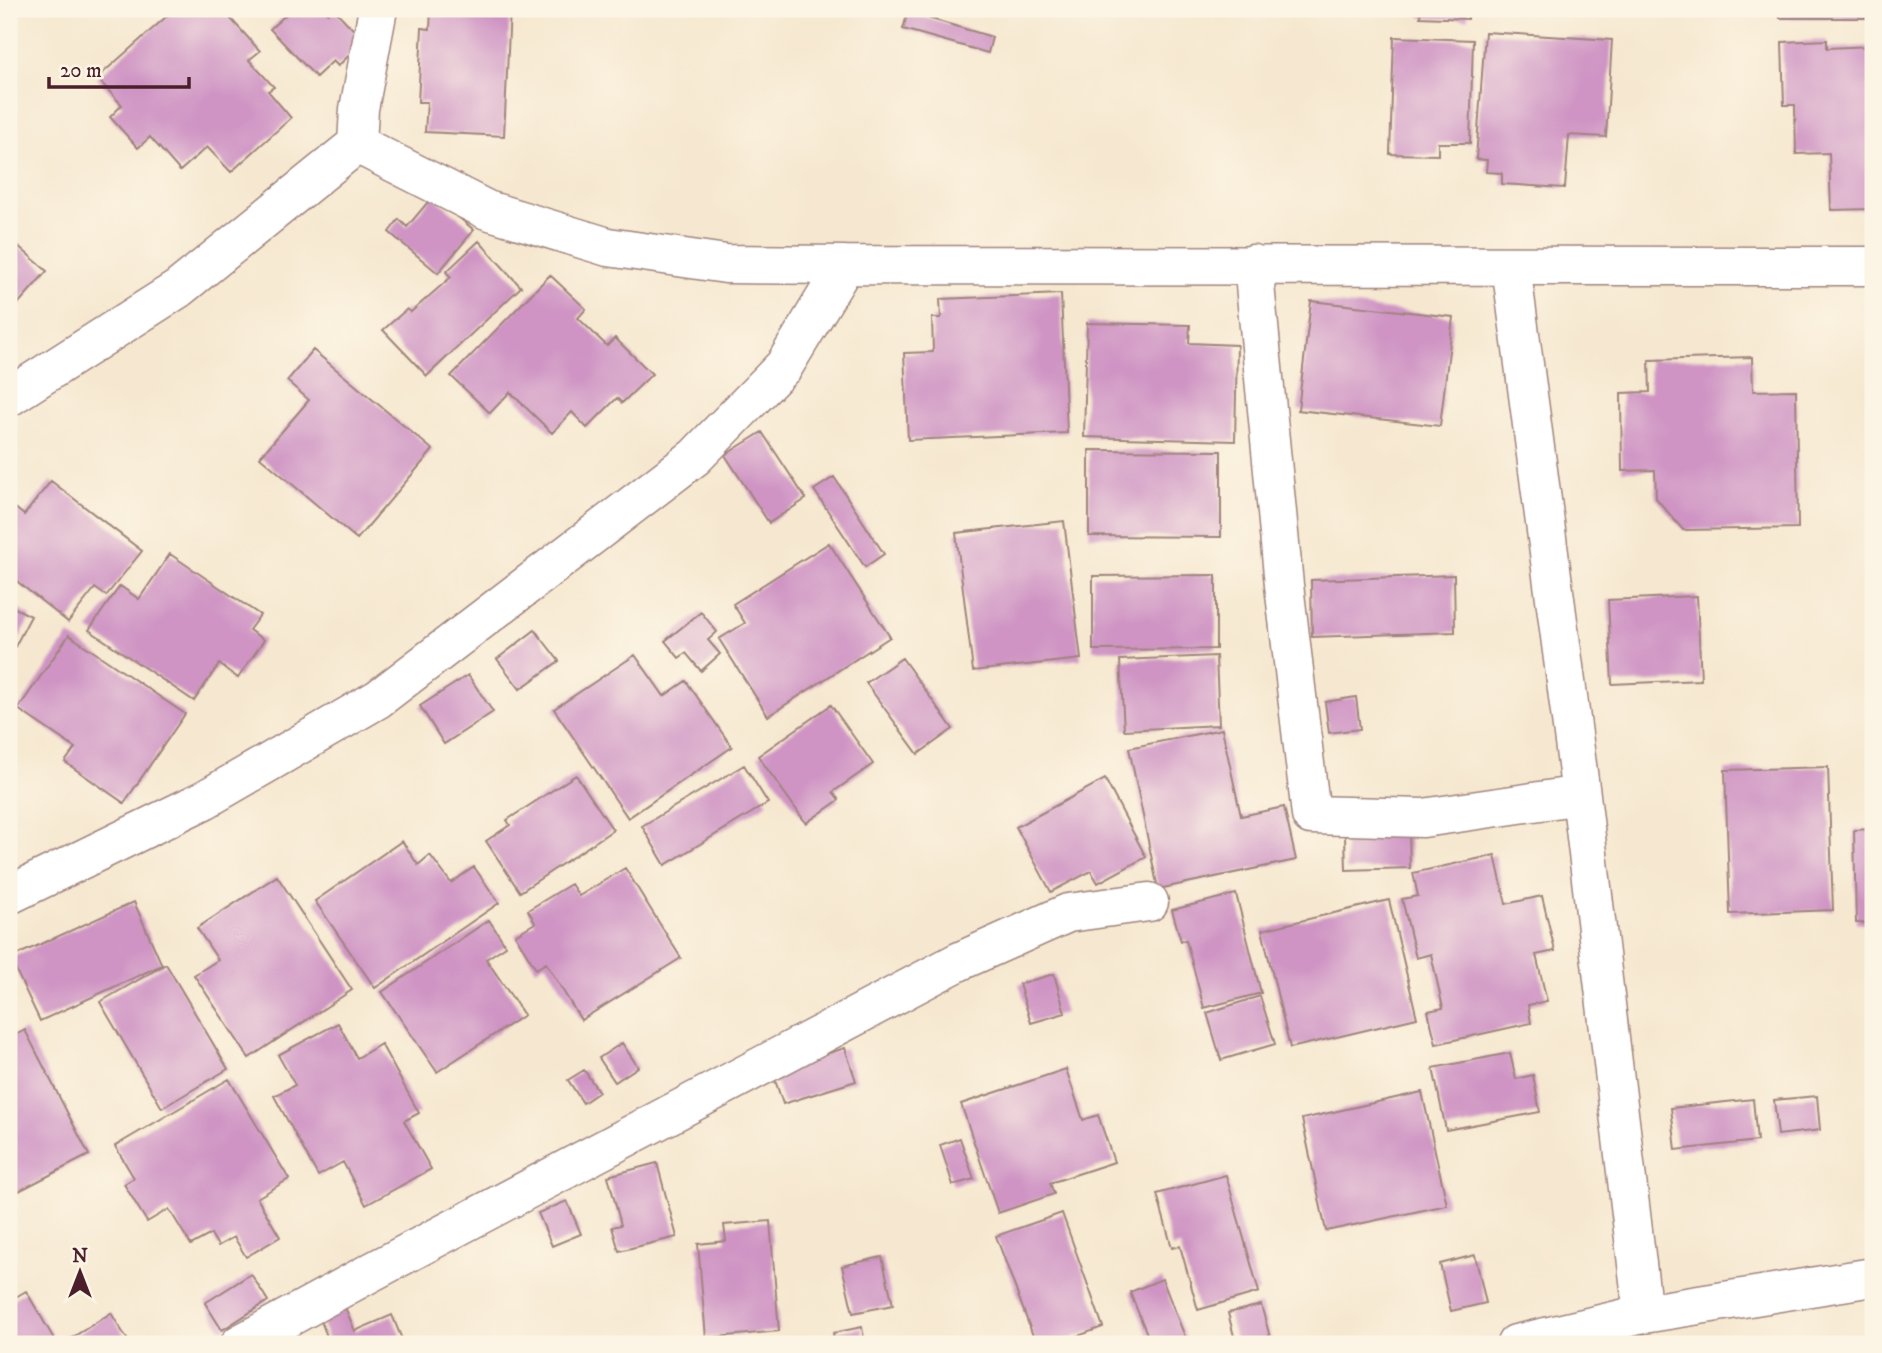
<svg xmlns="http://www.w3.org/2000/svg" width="1882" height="1353" font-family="'IM FELL DW Pica',serif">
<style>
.building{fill:#cf94c4}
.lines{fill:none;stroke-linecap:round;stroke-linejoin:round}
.minor-casing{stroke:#a0847e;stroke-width:41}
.minor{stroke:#fff;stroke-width:38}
</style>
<rect width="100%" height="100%" fill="#fcf5e5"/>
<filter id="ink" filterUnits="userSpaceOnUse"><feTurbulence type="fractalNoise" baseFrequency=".0143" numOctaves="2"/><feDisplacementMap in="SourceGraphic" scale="14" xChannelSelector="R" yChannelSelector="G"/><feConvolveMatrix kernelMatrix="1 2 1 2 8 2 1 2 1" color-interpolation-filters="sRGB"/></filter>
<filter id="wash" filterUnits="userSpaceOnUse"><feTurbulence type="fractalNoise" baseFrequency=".00686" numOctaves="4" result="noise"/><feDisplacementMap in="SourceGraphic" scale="28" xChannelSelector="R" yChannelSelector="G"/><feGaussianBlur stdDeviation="1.57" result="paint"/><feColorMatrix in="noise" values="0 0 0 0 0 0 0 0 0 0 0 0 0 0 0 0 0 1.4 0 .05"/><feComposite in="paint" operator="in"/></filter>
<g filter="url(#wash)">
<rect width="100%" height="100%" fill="#f6e8d0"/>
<g id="blocks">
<path class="building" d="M 175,9 L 222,9 L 260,51 L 249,60 L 274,87 L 268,91 L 291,118 L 231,172 L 207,147 L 180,171 L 150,137 L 138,148 L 110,117 L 122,105 L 97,78 Z
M 292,9 L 324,9 L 328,13 L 334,9 L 364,41 L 338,66 L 333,61 L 316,77 L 270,29 Z
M 431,9 L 510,9 L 504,136 L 425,132 L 427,102 L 418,102 L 422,28 L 430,29 Z
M 1421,9 L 1468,9 L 1468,19 L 1420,17 Z
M 1631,9 L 1763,9 L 1763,14 L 1631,12 Z
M 1780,9 L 1873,9 L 1873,18 L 1780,18 Z
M 908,12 L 992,37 L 988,53 L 903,29 Z
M 1485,32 L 1612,40 L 1606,137 L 1569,135 L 1565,188 L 1502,184 L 1502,173 L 1486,172 L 1487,160 L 1476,159 Z
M 1394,37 L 1473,40 L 1470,143 L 1438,143 L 1438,155 L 1390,154 Z
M 1827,40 L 1827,48 L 1873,46 L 1873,209 L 1831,210 L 1829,153 L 1796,154 L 1795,105 L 1784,105 L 1782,42 Z
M 433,196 L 474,230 L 438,273 L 389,232 L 399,219 L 407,227 Z
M 9,238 L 47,271 L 9,314 Z
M 479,241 L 521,287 L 427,376 L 383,330 L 407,309 L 411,312 L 451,277 L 446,272 Z
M 550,275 L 586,309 L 578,318 L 607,346 L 615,338 L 652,374 L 622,403 L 617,398 L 587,428 L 572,412 L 552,433 L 510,392 L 490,413 L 451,376 Z
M 1061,294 L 1067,433 L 908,440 L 904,353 L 933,352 L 932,318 L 941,318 L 940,299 Z
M 1311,301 L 1453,317 L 1440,426 L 1298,410 Z
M 1087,323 L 1190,325 L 1189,343 L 1237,345 L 1235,441 L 1084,437 Z
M 313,350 L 433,450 L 357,539 L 260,457 L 309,400 L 287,381 Z
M 1752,357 L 1753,391 L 1796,390 L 1798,528 L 1683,530 L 1656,498 L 1655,470 L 1622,471 L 1621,393 L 1650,392 L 1649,360 Z
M 762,432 L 806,499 L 769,523 L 725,455 Z
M 1089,450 L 1221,451 L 1221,537 L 1089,536 Z
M 834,477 L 884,554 L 865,567 L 814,490 Z
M 51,481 L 142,551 L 106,596 L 95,588 L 68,622 L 9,575 L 9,503 L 24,515 Z
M 1064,521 L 1081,659 L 973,671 L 956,533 Z
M 829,543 L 890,637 L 768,716 L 719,639 L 745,623 L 733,604 Z
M 170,554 L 260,615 L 249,630 L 264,640 L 238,678 L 219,664 L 194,701 L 89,630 L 120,586 L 139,599 Z
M 1216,575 L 1216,649 L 1093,650 L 1093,576 Z
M 1454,575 L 1455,632 L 1312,637 L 1311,580 Z
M 1697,596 L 1701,680 L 1612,684 L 1608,600 Z
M 9,605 L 31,616 L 9,658 Z
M 701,612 L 717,632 L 708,640 L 720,654 L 701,671 L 686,653 L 679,658 L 665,641 Z
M 535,630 L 559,661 L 520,689 L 497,659 Z
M 69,635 L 185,714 L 124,803 L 65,762 L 75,748 L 18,709 Z
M 635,655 L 664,696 L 686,681 L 732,747 L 628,818 L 554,709 Z
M 1216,656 L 1219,725 L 1124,730 L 1120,660 Z
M 902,658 L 953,729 L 918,754 L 866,683 Z
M 468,675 L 493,712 L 444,744 L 420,706 Z
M 1356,697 L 1360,729 L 1329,733 L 1325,702 Z
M 831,705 L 873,764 L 833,792 L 839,800 L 806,823 L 758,756 Z
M 1222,729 L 1241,816 L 1284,807 L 1296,860 L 1158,889 L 1129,748 Z
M 744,765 L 768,803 L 665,865 L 642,826 Z
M 1828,767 L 1833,910 L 1730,914 L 1725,770 Z
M 576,775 L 613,830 L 520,892 L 486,841 L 510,825 L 507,820 Z
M 1105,779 L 1146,857 L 1098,883 L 1091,871 L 1051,892 L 1016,827 Z
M 1873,829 L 1873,923 L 1856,923 L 1854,830 Z
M 1409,833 L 1410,868 L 1346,870 L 1345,835 Z
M 402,841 L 418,865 L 430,855 L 451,883 L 474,867 L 499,903 L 375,988 L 315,901 Z
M 1495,855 L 1506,904 L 1542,896 L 1555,951 L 1536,955 L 1547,1001 L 1528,1005 L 1531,1023 L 1436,1044 L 1428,1011 L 1443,1008 L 1431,954 L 1416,958 L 1402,899 L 1418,896 L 1413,873 Z
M 625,868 L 681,958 L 581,1020 L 546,963 L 536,969 L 515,935 L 535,923 L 528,910 L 571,884 L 579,896 Z
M 277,876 L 352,990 L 249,1058 L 194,975 L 218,960 L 197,928 Z
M 1236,894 L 1261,993 L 1204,1008 L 1186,940 L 1181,941 L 1172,910 Z
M 1389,900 L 1417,1018 L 1290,1048 L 1262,930 Z
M 134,902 L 162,965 L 40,1021 L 10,958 Z
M 489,920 L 506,946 L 486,959 L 524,1015 L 437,1072 L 382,992 Z
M 166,964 L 228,1069 L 162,1108 L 100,1002 Z
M 1054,974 L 1065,1013 L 1031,1023 L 1019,984 Z
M 1260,996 L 1275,1044 L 1221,1060 L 1207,1013 Z
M 338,1023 L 357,1058 L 381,1044 L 419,1113 L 404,1121 L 431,1169 L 366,1205 L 343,1162 L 318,1176 L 274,1096 L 295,1085 L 278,1055 Z
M 25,1030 L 89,1155 L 9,1196 L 9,1038 Z
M 622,1043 L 638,1067 L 615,1082 L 599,1058 Z
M 845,1048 L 856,1081 L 783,1104 L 772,1071 Z
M 1510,1053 L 1516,1079 L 1533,1075 L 1540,1112 L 1446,1130 L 1433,1068 Z
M 1066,1069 L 1083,1120 L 1098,1115 L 1114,1162 L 1050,1183 L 1054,1194 L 998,1213 L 961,1104 Z
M 584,1070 L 599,1092 L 583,1103 L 568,1080 Z
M 229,1079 L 289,1179 L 257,1198 L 280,1237 L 246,1257 L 234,1237 L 218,1246 L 211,1234 L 191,1245 L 169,1209 L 147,1222 L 124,1184 L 134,1178 L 115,1146 Z
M 1422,1092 L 1447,1205 L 1326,1231 L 1302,1119 Z
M 1817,1096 L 1820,1130 L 1778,1135 L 1774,1100 Z
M 1753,1099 L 1757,1141 L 1676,1150 L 1671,1108 Z
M 960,1138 L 974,1179 L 953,1185 L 940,1145 Z
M 657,1163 L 677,1237 L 619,1251 L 612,1227 L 621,1225 L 608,1176 Z
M 1226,1175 L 1259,1292 L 1198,1310 L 1180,1246 L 1172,1248 L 1157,1194 Z
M 567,1201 L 581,1234 L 552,1246 L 538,1213 Z
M 1062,1213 L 1103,1327 L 1056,1344 L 1036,1344 L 996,1236 Z
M 770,1221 L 779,1331 L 706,1338 L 698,1244 L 726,1241 L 724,1225 Z
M 1475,1255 L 1486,1303 L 1451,1311 L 1440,1264 Z
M 882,1257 L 893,1305 L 853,1313 L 842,1266 Z
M 251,1274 L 268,1301 L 222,1330 L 205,1303 Z
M 1162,1279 L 1188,1344 L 1151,1344 L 1130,1292 Z
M 26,1291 L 57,1344 L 9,1344 L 9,1301 Z
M 344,1305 L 355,1331 L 392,1315 L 404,1344 L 330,1344 L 319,1316 Z
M 1261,1305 L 1272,1344 L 1236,1344 L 1228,1313 Z
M 111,1313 L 130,1344 L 62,1344 Z
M 862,1327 L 865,1344 L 835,1344 L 833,1333 Z"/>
</g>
</g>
<g filter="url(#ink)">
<use href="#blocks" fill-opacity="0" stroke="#a0847e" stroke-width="2"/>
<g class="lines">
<g class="minor-casing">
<path id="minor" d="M 378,9 L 359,109 L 357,144 L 487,210 L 608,247 L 726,264 L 845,265
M 1253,264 L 1284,585 L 1311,815 L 1423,818 L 1581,795
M 1511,266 L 1581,795 L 1643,1314
M 9,397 L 178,289 L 357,144
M 9,895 L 204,800 L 378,699 L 695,457 L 784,366 L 845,265 L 1873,266
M 240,1344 L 366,1275 L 958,962 L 1068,913 L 1149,902
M 1516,1344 L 1643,1314 L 1873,1277"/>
</g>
<use href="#minor" class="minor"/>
</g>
</g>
<rect width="1882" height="1353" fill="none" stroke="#fcf5e5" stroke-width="35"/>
<g transform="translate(80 1272)" stroke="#fcf5e5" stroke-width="5" paint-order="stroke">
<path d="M0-5L12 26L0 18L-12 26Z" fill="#4a1f2b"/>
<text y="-10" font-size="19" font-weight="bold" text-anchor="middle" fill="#4a1f2b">N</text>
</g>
<path d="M49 77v10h140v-10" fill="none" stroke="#4a1f2b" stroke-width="3.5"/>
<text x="60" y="77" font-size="21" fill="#4a1f2b" stroke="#fcf5e5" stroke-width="5" paint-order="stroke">20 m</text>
</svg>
